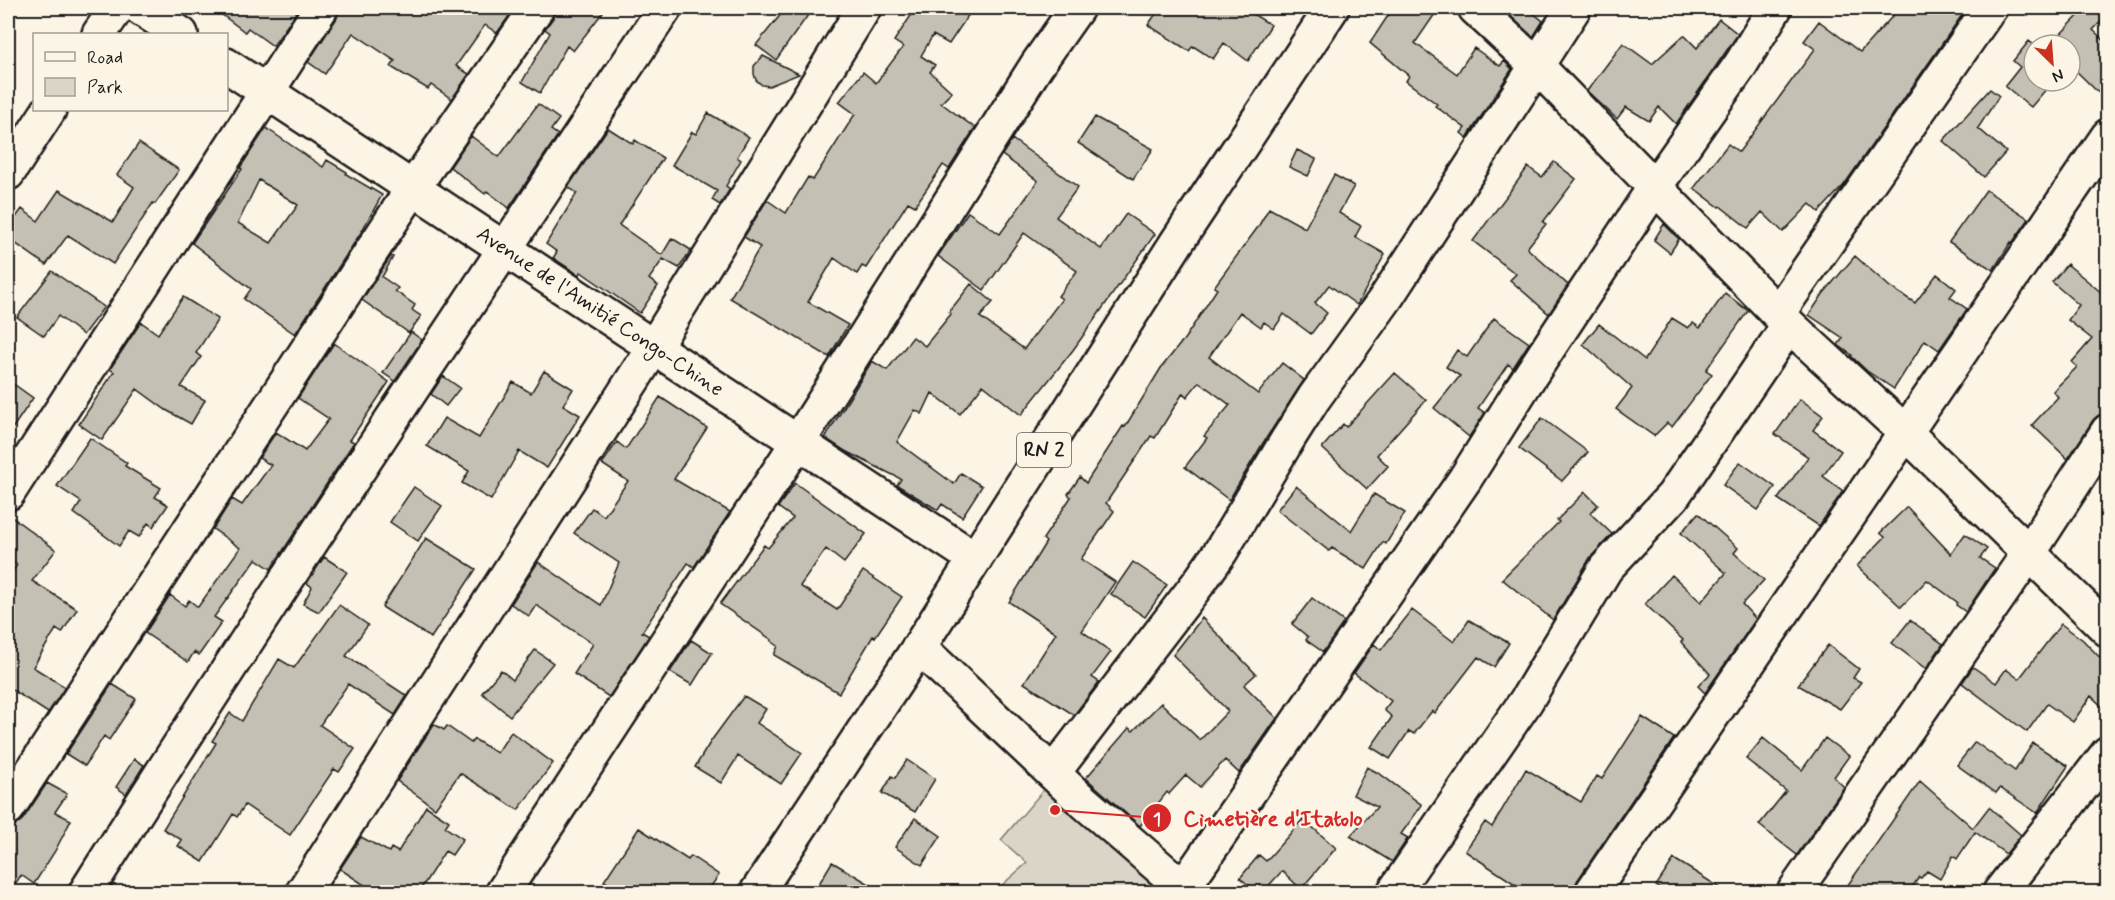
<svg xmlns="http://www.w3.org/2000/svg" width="2115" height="900" font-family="Mynerve,sans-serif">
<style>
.green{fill:#dbd5c8;stroke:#7c7872;stroke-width:1.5}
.building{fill:#c4c0b3;stroke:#1c1c1c;stroke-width:1.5;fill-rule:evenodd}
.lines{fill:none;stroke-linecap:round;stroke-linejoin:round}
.minor-casing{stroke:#1c1c1c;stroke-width:38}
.highway-casing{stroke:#1c1c1c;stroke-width:38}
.minor{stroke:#fcf5e5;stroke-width:33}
.highway{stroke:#fcf5e5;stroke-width:33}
.labels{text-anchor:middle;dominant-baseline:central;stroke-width:4.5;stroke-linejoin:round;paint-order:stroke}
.shield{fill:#fcf5e5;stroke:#5f5d58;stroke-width:1.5}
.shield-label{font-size:20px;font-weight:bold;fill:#1c1c1c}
.street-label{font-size:21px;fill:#1c1c1c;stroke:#fcf5e5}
.leader{fill:none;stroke:#d62828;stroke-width:2}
.callout-dot{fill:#d62828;stroke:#fcf5e5;stroke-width:2}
.mark-label{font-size:18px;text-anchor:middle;font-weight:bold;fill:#fff}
.callout-label{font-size:22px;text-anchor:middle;font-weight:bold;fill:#d62828;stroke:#fcf5e5;stroke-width:4.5;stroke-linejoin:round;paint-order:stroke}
</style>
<rect width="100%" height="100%" fill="#fcf5e5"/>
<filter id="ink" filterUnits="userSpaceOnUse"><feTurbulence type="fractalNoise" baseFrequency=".0167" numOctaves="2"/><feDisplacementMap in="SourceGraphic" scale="12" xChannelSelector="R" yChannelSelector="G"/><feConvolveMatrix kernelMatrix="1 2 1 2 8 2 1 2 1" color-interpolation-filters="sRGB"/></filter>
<g filter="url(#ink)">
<path class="green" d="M 1052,780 L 1171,892 L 994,892 L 1027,863 L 1001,840 Z"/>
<path class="building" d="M 213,8 L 295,8 L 298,10 L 273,46 L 248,28 L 245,32 Z
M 339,8 L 515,8 L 497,33 L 485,25 L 456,66 L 469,74 L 452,99 L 431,85 L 428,89 L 391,67 L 395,61 L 353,33 L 325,74 L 308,62 L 337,18 Z
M 555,8 L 606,8 L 573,51 L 567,46 L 540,93 L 522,82 L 550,33 L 545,29 L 553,18 Z
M 786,8 L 813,8 L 776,60 L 756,45 Z
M 916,8 L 973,8 L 949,44 L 933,35 L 921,56 L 935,65 L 930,72 L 952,92 L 941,103 L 975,128 L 949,169 L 943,165 L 915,206 L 908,202 L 866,268 L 862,266 L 857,274 L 834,258 L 808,302 L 848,325 L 829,357 L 730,298 L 760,247 L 744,237 L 767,200 L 786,213 L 808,177 L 813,180 L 855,114 L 839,102 L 863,72 L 876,83 L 903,47 L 894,41 Z
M 1160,8 L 1243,8 L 1271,25 L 1248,61 L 1224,43 L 1213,59 L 1193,46 L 1189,51 L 1148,25 Z
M 1393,8 L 1439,8 L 1415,43 L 1457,74 L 1474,48 L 1500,66 L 1504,61 L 1512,69 L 1467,138 L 1461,133 L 1465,128 L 1435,106 L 1437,104 L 1406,81 L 1409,76 L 1370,43 Z
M 1502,8 L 1527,8 L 1543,21 L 1533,37 Z
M 1900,8 L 1953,8 L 1962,15 L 1844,185 L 1819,212 L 1810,204 L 1783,232 L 1762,212 L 1748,228 L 1720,206 L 1719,207 L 1694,188 L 1728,144 L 1739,152 L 1815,49 L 1804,41 L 1819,21 L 1860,52 Z
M 2086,8 L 2108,8 L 2108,14 L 2093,30 L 2108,44 L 2108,102 L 2070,65 L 2070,45 L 2050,45 Z
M 1719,19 L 1738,34 L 1676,124 L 1659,107 L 1649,121 L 1626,107 L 1617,119 L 1587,91 L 1623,43 L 1652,64 L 1684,35 L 1697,48 Z
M 2029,41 L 2034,45 L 2034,81 L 2053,81 L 2031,107 L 2005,86 L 2020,67 L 2013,61 Z
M 763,56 L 799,74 L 769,86 L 762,85 L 756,80 L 754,74 L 754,66 Z
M 1990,89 L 1999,96 L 1978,128 L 2006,152 L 1984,177 L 1943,141 Z
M 538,104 L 559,119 L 551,130 L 558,135 L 509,208 L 487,191 L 485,194 L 450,167 L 471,136 L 499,157 Z
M 708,113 L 749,137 L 737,157 L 741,160 L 726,186 L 730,189 L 720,205 L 712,200 L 717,191 L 672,165 L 692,132 L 696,134 Z
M 1095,117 L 1153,149 L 1133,179 L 1078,143 Z
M 266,128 L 323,167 L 327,160 L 347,172 L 346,174 L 382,195 L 360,234 L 295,334 L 244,299 L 251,289 L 192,243 L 242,169 L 240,168 ZM 259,180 L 298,205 L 271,243 L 238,223 Z
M 608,128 L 633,144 L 635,140 L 663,158 L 619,225 L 662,255 L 672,238 L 691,250 L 679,268 L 663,259 L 649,279 L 658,286 L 640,313 L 581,272 L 579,275 L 553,258 L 557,252 L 546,244 L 577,193 L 568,187 Z
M 1012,139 L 1078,187 L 1056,217 L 1101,249 L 1126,214 L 1155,234 L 1073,350 L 1021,415 L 983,385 L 960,414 L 932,393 L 922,414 L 915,410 L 897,442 L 954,484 L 961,473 L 982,486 L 962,517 L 942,504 L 938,510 L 897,485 L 901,479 L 845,451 L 825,438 L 872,361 L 887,370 L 913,337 L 925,346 L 951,314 L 949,312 L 971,284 L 993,302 L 980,317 L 1024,349 L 1062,299 L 1058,296 L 1077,271 L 1024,233 L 984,290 L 938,256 L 968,212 L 1000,234 L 1038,181 L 1002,155 Z
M 139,143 L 179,170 L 155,204 L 153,203 L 113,264 L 68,235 L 46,265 L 8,238 L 8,228 L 22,209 L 38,221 L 59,190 L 113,222 L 134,187 L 117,175 Z
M 1297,150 L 1316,159 L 1308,176 L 1289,167 Z
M 1554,162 L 1576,179 L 1543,222 L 1546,224 L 1527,248 L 1568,285 L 1549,314 L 1510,280 L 1516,274 L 1473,241 L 1528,167 L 1542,177 Z
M 1334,175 L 1354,186 L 1339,213 L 1361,226 L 1355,237 L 1385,254 L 1357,305 L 1329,285 L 1315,303 L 1327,313 L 1311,334 L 1284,314 L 1274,329 L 1264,322 L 1261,327 L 1240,312 L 1209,357 L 1258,394 L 1282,363 L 1304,380 L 1263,443 L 1229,500 L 1185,467 L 1207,438 L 1204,436 L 1230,405 L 1199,382 L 1187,397 L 1183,393 L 1155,438 L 1151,436 L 1106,503 L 1114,511 L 1081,559 L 1115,582 L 1082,631 L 1111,652 L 1092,677 L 1099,682 L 1074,715 L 1024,683 L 1056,633 L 1009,602 L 1046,542 L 1043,539 L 1071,497 L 1068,494 L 1080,477 L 1086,483 L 1123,426 L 1125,427 L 1161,368 L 1185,338 L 1217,289 L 1214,287 L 1258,227 L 1269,208 L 1305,228 Z
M 1986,190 L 2029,219 L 2012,243 L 2011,242 L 1993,270 L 1949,242 Z
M 1664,224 L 1679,239 L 1670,253 L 1654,240 Z
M 391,256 L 393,257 L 382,277 L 398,288 L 395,291 L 415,305 L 412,310 L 421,316 L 409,333 L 362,300 Z
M 1855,256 L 1890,287 L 1915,303 L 1937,274 L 1956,289 L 1950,297 L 1967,309 L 1939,350 L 1925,340 L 1894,389 L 1867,371 L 1851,356 L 1852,355 L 1838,345 L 1843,338 L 1809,315 L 1823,294 Z
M 2067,264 L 2108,298 L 2108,413 L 2099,415 L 2093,420 L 2068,459 L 2032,425 L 2058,397 L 2053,391 L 2077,367 L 2072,362 L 2092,339 L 2068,320 L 2079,305 L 2052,282 Z
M 52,271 L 104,307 L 83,335 L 58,316 L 44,336 L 17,317 Z
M 1725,293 L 1748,311 L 1706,370 L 1712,374 L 1672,427 L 1667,423 L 1654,436 L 1616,409 L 1632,388 L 1583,344 L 1599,324 L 1645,360 L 1672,318 L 1688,328 L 1693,323 L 1700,328 Z
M 183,297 L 218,319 L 196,353 L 201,357 L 181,387 L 205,400 L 191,424 L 166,410 L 137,389 L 102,440 L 79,424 L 114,372 L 110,369 L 141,322 L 158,334 Z
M 1494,318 L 1529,343 L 1513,368 L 1508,364 L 1478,408 L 1485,413 L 1469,437 L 1434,408 L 1460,376 L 1446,367 L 1457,350 L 1467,357 Z
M 411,332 L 422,340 L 395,381 L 383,373 Z
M 334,343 L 389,382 L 350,440 L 354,442 L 271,569 L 256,559 L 214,617 L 222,622 L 199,655 L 194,652 L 188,662 L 145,633 L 170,595 L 185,606 L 189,600 L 198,607 L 240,548 L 213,529 L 232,499 L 242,505 L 271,465 L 259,458 L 276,432 L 305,451 L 329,419 L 298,398 Z
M 544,371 L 573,389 L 563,405 L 580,415 L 547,468 L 519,451 L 491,500 L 462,483 L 469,471 L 427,446 L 444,418 L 479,438 L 513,382 L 531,393 Z
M 1395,373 L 1426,400 L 1377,455 L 1388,466 L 1367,489 L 1322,448 L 1343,424 L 1346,427 Z
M 443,376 L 460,388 L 446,406 L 431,394 Z
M 8,380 L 33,398 L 8,435 Z
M 660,397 L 707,428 L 674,479 L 730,512 L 694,567 L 688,563 L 642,632 L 649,636 L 609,697 L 574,674 L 593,644 L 536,605 L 529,616 L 511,604 L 538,562 L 601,605 L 619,563 L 574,533 L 592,508 L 604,516 L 628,481 L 602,464 L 617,442 L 626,449 Z
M 1800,399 L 1823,416 L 1813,430 L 1841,451 L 1823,476 L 1843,491 L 1819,526 L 1778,499 L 1808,457 L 1775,434 Z
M 1542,418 L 1588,452 L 1562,481 L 1519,448 Z
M 90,438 L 127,463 L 125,466 L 161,488 L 155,497 L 168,505 L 153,527 L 148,523 L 139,537 L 129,531 L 119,546 L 74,513 L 81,502 L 57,486 Z
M 1740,462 L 1775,487 L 1758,510 L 1723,485 Z
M 795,483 L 866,534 L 844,563 L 826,549 L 800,586 L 837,610 L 863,571 L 902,597 L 875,637 L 873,636 L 839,693 L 774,655 L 778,646 L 771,641 L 772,640 L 720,604 L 764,545 L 768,548 L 793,518 L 778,507 Z
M 1296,486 L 1351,531 L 1374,494 L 1405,513 L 1386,544 L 1383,542 L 1366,569 L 1332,548 L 1329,551 L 1277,510 Z
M 414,487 L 442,506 L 418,541 L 390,522 Z
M 1585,492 L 1598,505 L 1590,513 L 1612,534 L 1590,558 L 1553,620 L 1502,579 L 1559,522 L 1557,520 Z
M 1907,507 L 1951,554 L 1965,534 L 1987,549 L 1980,558 L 1995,568 L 1966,612 L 1956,605 L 1957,602 L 1927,580 L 1901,607 L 1857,566 L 1885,537 L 1880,533 Z
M 1698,513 L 1738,548 L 1734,553 L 1764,580 L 1742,604 L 1756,619 L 1705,693 L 1698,686 L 1710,674 L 1681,642 L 1683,640 L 1645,604 L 1672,575 L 1701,602 L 1726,573 L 1681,533 Z
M 8,514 L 56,550 L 32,581 L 77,609 L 62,633 L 56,629 L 33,667 L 65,687 L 48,713 L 8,687 L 8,579 L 17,565 L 8,558 Z
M 426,538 L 476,569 L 431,638 L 382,607 Z
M 324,557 L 347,572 L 319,612 L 303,604 L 312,587 L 307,583 Z
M 1133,562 L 1167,585 L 1145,617 L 1111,594 Z
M 1312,598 L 1344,622 L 1323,652 L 1306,640 L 1308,637 L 1292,624 Z
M 339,605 L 368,625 L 346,656 L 407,696 L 395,715 L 348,684 L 320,725 L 355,749 L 339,772 L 334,769 L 290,835 L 245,805 L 237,817 L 233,814 L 203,862 L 178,846 L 182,840 L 163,829 L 216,743 L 212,741 L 230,713 L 242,721 L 279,659 L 294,668 Z
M 1412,610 L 1454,642 L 1469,620 L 1509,643 L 1494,667 L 1478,657 L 1435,713 L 1432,711 L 1414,734 L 1409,731 L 1390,759 L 1371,747 L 1392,717 L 1384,710 L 1391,701 L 1354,673 L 1374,644 L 1381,650 Z
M 1202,618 L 1256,674 L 1244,685 L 1277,718 L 1239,773 L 1225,760 L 1200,787 L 1186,775 L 1169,794 L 1167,792 L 1140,826 L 1086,778 L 1129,728 L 1133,731 L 1161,703 L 1200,740 L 1228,711 L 1173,655 Z
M 1910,620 L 1943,644 L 1926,669 L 1892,643 Z
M 2061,624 L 2083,640 L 2108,666 L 2108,712 L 2091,696 L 2073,722 L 2047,704 L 2027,732 L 1962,683 L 1973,667 L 1996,683 L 2006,669 L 2019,679 Z
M 691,640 L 712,653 L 692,685 L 670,672 Z
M 1828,645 L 1859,669 L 1853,678 L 1861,682 L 1840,709 L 1798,685 Z
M 535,650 L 553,663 L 510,716 L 482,693 L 501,670 L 513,680 Z
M 112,684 L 136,699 L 109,740 L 104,736 L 85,766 L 66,754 Z
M 744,696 L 766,709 L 757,723 L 802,753 L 781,784 L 738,756 L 721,783 L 695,767 L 711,741 Z
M 1642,717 L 1674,738 L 1577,881 L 1574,892 L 1527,892 L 1465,851 L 1485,822 L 1492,827 L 1526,769 L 1581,802 L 1597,776 L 1602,779 Z
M 434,724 L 444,730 L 447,726 L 471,743 L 474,739 L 497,753 L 511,732 L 553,763 L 518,810 L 460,773 L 435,808 L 397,781 Z
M 1763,738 L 1802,770 L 1825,738 L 1849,756 L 1834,777 L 1844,787 L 1797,855 L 1759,825 L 1786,791 L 1746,759 Z
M 1975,742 L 2015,771 L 2033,743 L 2068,766 L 2037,813 L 2000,788 L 1996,793 L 1957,765 Z
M 134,759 L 144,765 L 126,794 L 116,787 Z
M 907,760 L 935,779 L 915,812 L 882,793 L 892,776 L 895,778 Z
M 1367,767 L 1380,774 L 1422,805 L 1401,834 L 1408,838 L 1392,862 L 1350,836 L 1377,807 L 1353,795 Z
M 1920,781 L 1973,828 L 1989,807 L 2021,835 L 2006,854 L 1975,832 L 1957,859 L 1953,856 L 1940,879 L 1927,871 L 1921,878 L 1919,877 L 1909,892 L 1843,892 Z
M 47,783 L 67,794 L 55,812 L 71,820 L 55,851 L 34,884 L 21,875 L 10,892 L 8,892 L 8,827 L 16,825 L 23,819 Z
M 426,806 L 449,821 L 445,827 L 463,839 L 452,855 L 445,851 L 419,892 L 375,892 L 340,869 L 361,837 L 389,852 L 391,848 L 398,852 Z
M 915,818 L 941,836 L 922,865 L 895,847 Z
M 1303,819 L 1336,848 L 1301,889 L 1282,871 L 1263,892 L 1257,892 L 1240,878 L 1259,855 L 1266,861 Z
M 639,828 L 688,860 L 691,856 L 719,875 L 707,892 L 621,892 L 604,881 Z
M 1674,859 L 1727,892 L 1667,892 L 1656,886 Z
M 832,862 L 883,892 L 814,892 Z"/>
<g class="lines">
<g class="minor-casing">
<g id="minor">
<path d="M 140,8 L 181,34"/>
<path d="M 1475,8 L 1536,65 L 1789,325 L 1905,432 L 2108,630"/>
<path d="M 99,34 L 117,8"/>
<path id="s1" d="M 226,65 L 975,559"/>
<path d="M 8,173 L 49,110"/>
<path d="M 1778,313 L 1990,8"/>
<path d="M 8,493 L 321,8"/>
<path d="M 919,647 L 1076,795 L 1188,892"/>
<path d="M 1053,773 L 1200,581 L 1221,551 L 1288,439 L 1314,398 L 1386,298 L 1574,8"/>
<path d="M 8,808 L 413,188 L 537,8"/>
<path d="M 1183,888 L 1465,479 L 1524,385 L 1654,188 L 1741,64 L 1775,8"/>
<path d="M 86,892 C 274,594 470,301 665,8"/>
<path d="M 303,892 L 654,347 L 864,8"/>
<path d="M 503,892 L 798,442 L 1037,65 L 1077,8"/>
<path d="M 1394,892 L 1526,701 L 1606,568 L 1673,496 L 1789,325"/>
<path d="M 1592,892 L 2108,136"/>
<path d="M 1794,892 L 2029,553 L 2108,431"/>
<path d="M 2000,892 L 2108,753"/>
</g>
</g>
<g class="highway-casing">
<path id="highway" d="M 757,892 L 919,647 L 1177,242 L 1332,8"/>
</g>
<use href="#minor" class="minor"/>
<use href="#highway" class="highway"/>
</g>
</g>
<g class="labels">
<rect class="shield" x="1017" y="433" width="54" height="34" rx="4.5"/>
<g class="shield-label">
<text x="1044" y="450">RN 2</text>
</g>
<g class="street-label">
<text stroke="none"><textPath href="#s1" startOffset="448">Avenue de l'Amitié Congo-Chine</textPath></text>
</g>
</g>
<path class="leader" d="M1055 810L1157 818"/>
<g class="callout-dot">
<circle cx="1055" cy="810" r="6"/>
<circle cx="1157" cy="818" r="15"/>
</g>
<g class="mark-label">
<text x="1157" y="825">1</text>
</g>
<g class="callout-label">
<text x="1273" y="826">Cimetière d'Itatolo</text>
</g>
<rect width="2115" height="900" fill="none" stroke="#fcf5e5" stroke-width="30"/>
<rect x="15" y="15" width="2085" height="870" fill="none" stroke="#1c1c1c" stroke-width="2" filter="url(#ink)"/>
<rect x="33" y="33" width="195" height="78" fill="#fcf5e5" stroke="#a29e95" stroke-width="1.5"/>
<rect x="45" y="52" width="30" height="9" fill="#fcf5e5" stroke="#a29e95" stroke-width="1.5"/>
<text x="87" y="63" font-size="18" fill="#1c1c1c">Road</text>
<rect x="45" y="78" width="30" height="18" fill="#dbd5c8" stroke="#a29e95" stroke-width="1.5"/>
<text x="87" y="93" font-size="18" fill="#1c1c1c">Park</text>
<g transform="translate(2052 63) rotate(155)"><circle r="28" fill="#fcf5e5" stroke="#a29e95" stroke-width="1.5"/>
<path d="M0-4.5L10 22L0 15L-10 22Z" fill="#c8321e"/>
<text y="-9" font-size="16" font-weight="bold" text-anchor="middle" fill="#1c1c1c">N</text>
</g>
</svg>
